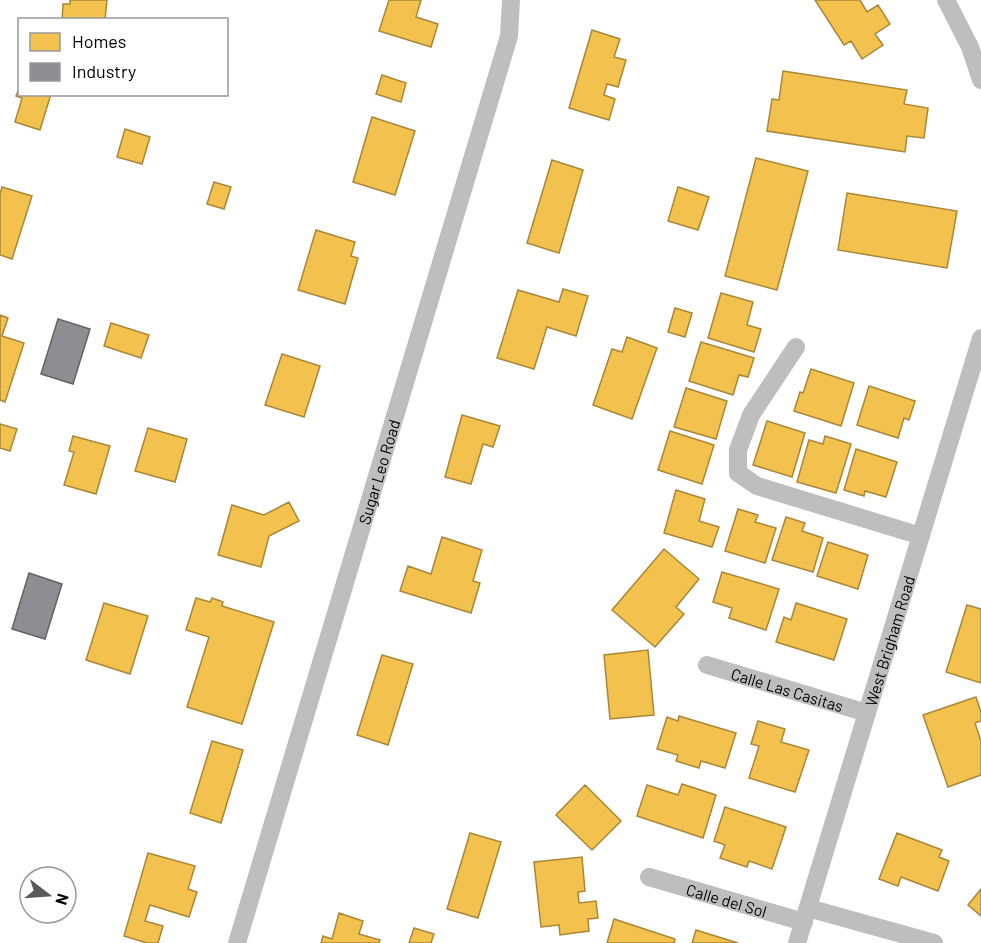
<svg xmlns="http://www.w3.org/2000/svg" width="981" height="943" font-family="Barlow,sans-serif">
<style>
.homes{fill:#f2c14e;stroke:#a98737;stroke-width:1.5}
.industry{fill:#8d8d92;stroke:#636366;stroke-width:1.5}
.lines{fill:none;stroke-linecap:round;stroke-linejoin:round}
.street{stroke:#bebebe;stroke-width:18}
.labels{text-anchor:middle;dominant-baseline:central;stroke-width:6;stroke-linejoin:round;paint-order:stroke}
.street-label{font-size:16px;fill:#000;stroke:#fff}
</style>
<rect width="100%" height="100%" fill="#fff"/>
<path class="homes" d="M 70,0 L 107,0 L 105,20 L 62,20 L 63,4 L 70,4 Z
M 389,0 L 421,0 L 416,17 L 438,24 L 431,47 L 379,31 Z
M 815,0 L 860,0 L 867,12 L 878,5 L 890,24 L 875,34 L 883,45 L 862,59 L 851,41 L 844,45 Z
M 592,30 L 620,39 L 614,57 L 626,60 L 618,87 L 607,84 L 604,95 L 615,99 L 609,120 L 569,108 Z
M 783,71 L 907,90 L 904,104 L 928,108 L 924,138 L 907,136 L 905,152 L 767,131 L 772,99 L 779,100 Z
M 382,75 L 406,83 L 401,102 L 376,94 Z
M 20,86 L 20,94 L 51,94 L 40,130 L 15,122 L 22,98 L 16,96 Z
M 372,117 L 415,131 L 395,195 L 353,182 Z
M 125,129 L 150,137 L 142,164 L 117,157 Z
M 756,158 L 808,171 L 777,290 L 725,276 Z
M 552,160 L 583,170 L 559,253 L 527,243 Z
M 214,182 L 231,187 L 224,209 L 207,204 Z
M 2,187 L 32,196 L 12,259 L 0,255 L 0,194 Z
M 678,187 L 709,197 L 698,230 L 668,221 Z
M 847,193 L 957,211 L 947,268 L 838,250 Z
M 316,230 L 355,242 L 351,256 L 358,258 L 345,304 L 298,290 Z
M 563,289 L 588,296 L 576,336 L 547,327 L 534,369 L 497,358 L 518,290 L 559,302 Z
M 721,293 L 753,302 L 747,325 L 761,329 L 754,352 L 708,338 Z
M 675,308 L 692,313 L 685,337 L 668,332 Z
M 0,315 L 8,318 L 2,336 L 24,343 L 5,402 L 0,400 Z
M 111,323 L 149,335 L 141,358 L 104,346 Z
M 627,337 L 657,348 L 632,419 L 593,405 L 612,349 L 622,352 Z
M 701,342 L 754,358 L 748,377 L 739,375 L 733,395 L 689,381 Z
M 282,354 L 320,366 L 304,417 L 265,405 Z
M 811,369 L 854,383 L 841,426 L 794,411 L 800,392 L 803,393 Z
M 869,386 L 915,401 L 909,420 L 904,418 L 898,438 L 857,425 Z
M 686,388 L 727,401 L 716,439 L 674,427 Z
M 462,415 L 500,426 L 493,447 L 483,444 L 471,484 L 445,477 Z
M 767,421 L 805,433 L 792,477 L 753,465 Z
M 0,424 L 17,429 L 10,451 L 0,448 Z
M 148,428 L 187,439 L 175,482 L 135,471 Z
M 670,431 L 714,445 L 702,484 L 658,470 Z
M 73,436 L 110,446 L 96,494 L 64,485 L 74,452 L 69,451 Z
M 825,436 L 851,444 L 836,493 L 797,482 L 809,440 L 823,444 Z
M 856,449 L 897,462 L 886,497 L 865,491 L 864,496 L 844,490 Z
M 676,490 L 705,499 L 699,521 L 719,527 L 712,547 L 664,533 Z
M 289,502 L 299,521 L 269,536 L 261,567 L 218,555 L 232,505 L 264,515 Z
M 738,509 L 758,515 L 755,522 L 776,528 L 765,563 L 725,551 Z
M 786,517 L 805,523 L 802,531 L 823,538 L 813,572 L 772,560 Z
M 442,537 L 482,550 L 473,581 L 480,583 L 471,613 L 400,591 L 408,566 L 431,574 Z
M 828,542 L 868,555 L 858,589 L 817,576 Z
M 664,549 L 699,579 L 676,607 L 684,614 L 655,647 L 612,610 Z
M 722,572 L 779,589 L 766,630 L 729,618 L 732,608 L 713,602 Z
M 196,598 L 210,602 L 212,598 L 223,602 L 222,606 L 274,622 L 242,724 L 187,707 L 209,637 L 186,630 Z
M 104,603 L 148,616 L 130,674 L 86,660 Z
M 796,603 L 847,619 L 834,660 L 776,642 L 784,617 L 791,620 Z
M 967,605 L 981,609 L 981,683 L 946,672 Z
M 648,650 L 654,715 L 610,719 L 604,655 Z
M 382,655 L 413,664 L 388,745 L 357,735 Z
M 976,697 L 981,712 L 981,721 L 975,723 L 981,741 L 981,775 L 948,787 L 923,715 Z
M 679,716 L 736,733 L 725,768 L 701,761 L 699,768 L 676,761 L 678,755 L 657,749 L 667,717 L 678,721 Z
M 758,721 L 785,729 L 781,742 L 809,750 L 795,792 L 749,778 L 759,746 L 751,744 Z
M 212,741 L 243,750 L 221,823 L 190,813 Z
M 682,784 L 716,795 L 703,838 L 637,816 L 647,785 L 678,795 Z
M 585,785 L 621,821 L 592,850 L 556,815 Z
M 725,807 L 786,827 L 772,869 L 749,861 L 747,867 L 720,858 L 725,845 L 714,841 Z
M 470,833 L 501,842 L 478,918 L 447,909 Z
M 897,833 L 942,850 L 939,857 L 949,861 L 938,891 L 901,877 L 898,886 L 879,879 Z
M 148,853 L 195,866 L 188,889 L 197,892 L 189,917 L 150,905 L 145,921 L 163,926 L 158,943 L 147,943 L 124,936 Z
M 582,857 L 585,891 L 578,892 L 579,903 L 596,901 L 598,918 L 588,919 L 589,931 L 560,935 L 559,925 L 541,927 L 534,862 Z
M 981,889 L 981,916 L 968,905 Z
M 339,913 L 363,921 L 359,934 L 380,940 L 379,943 L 321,943 L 323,936 L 332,939 Z
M 614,919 L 675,939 L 674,943 L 607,943 Z
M 414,928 L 434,934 L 431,943 L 409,943 Z
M 696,930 L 738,943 L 692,943 Z"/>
<path class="industry" d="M 58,319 L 90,329 L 73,384 L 41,374 Z
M 29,573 L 62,584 L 45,639 L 12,629 Z"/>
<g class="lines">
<g class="street">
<path d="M 946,0 L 970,47 L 981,80"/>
<path d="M 796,347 L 751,415 L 738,450 L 738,473 L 757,486 L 921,536"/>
<path id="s1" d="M 707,665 L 867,713"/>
<path id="s2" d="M 649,877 L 804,922"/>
<path d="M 808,908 L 934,943"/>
<path id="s3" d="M 237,943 L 509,36 L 511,0"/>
<path id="s4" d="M 797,943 L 981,338"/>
</g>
</g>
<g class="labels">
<g class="street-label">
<text stroke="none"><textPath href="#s3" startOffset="492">Sugar Leo Road</textPath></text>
<text stroke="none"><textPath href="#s4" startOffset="316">West Brigham Road</textPath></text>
<text stroke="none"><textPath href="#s1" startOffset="84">Calle Las Casitas</textPath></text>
<text stroke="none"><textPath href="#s2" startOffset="81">Calle del Sol</textPath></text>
</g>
</g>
<rect x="18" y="18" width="210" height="78" fill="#ffffff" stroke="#999999" stroke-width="1.5"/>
<rect x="30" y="33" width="30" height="18" fill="#f2c14e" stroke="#999999" stroke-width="1.5"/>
<text x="72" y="48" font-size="18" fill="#000000">Homes</text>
<rect x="30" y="63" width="30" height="18" fill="#8d8d92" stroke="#999999" stroke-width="1.5"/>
<text x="72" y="78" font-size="18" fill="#000000">Industry</text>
<g transform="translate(48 895) rotate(107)"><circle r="28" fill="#ffffff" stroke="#999999" stroke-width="1.5"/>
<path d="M0-4.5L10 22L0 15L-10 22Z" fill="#595959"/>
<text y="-9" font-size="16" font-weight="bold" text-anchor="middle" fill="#000000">N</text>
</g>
</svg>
